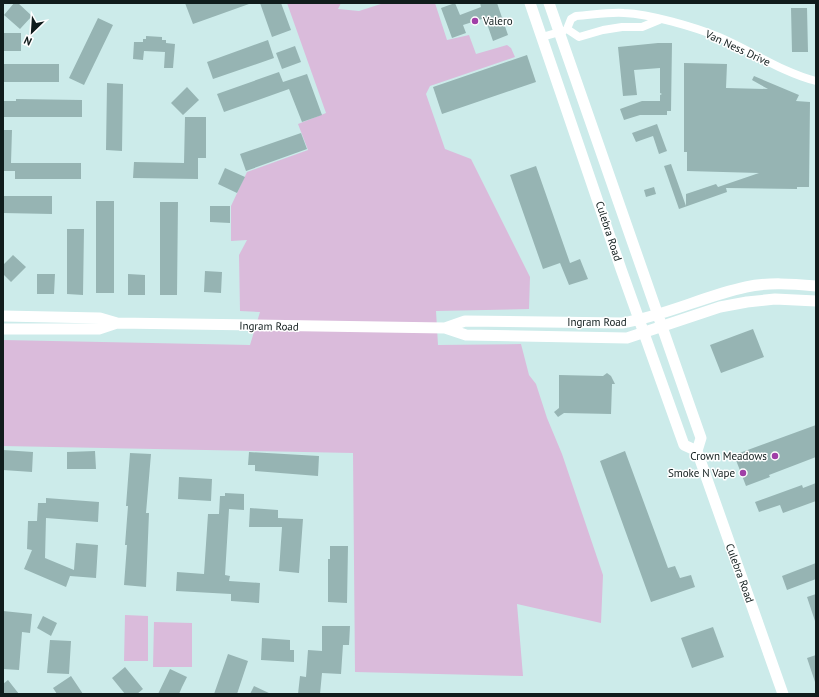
<svg xmlns="http://www.w3.org/2000/svg" width="819" height="697" font-family="'PT Sans',sans-serif">
<style>
.green{fill:#dabbdb}
.building{fill:#96b4b3}
.lines{fill:none;stroke-linecap:round;stroke-linejoin:round}
.street{stroke:#fff;stroke-width:8}
.secondary{stroke:#fff;stroke-width:11}
.poi-dot{fill:#a03fa7;stroke:#fff;stroke-width:1.5}
.labels{text-anchor:middle;dominant-baseline:central;stroke-width:3;stroke-linejoin:round;paint-order:stroke}
.poi-label{font-size:11px;fill:#101c1c;stroke:#fff;text-anchor:end}
.street-label{font-size:11px;fill:#101c1c;stroke:#fff}
</style>
<rect width="100%" height="100%" fill="#ccebea"/>
<path class="green" d="M 287,3 L 341,3 L 338,9 L 359,11 L 384,3 L 435,3 L 447,40 L 469,35 L 476,54 L 507,45 L 511,48 L 515,57 L 430,86 L 426,94 L 445,149 L 471,159 L 530,277 L 529,309 L 436,311 L 438,345 L 521,344 L 529,375 L 536,384 L 547,418 L 562,454 L 603,575 L 601,623 L 517,604 L 523,676 L 355,672 L 353,453 L 3,446 L 3,340 L 250,345 L 260,312 L 240,311 L 239,255 L 247,240 L 231,241 L 231,206 L 247,172 L 308,150 L 298,124 L 326,113 Z
M 125,615 L 148,616 L 148,661 L 124,661 Z
M 154,622 L 192,623 L 192,667 L 153,667 Z"/>
<path class="building" d="M 14,3 L 18,3 L 32,16 L 20,29 L 4,15 Z
M 185,3 L 249,3 L 249,4 L 193,24 Z
M 260,3 L 281,3 L 291,30 L 272,37 Z
M 455,3 L 460,15 L 481,7 L 480,3 L 497,3 L 508,35 L 493,41 L 485,18 L 463,25 L 466,33 L 452,38 L 441,8 Z
M 791,8 L 807,8 L 808,52 L 792,52 Z
M 98,18 L 113,25 L 84,85 L 69,78 Z
M 3,33 L 21,33 L 21,51 L 3,51 Z
M 146,36 L 162,37 L 162,40 L 166,40 L 166,43 L 175,44 L 173,68 L 164,68 L 165,52 L 144,51 L 143,60 L 133,59 L 134,42 L 143,42 L 143,39 L 146,39 Z
M 268,40 L 274,58 L 213,79 L 207,62 Z
M 658,43 L 672,43 L 671,111 L 667,111 L 667,115 L 640,115 L 624,120 L 620,109 L 642,101 L 660,101 L 660,95 L 662,94 L 660,93 L 660,68 L 634,70 L 637,95 L 623,96 L 618,47 Z
M 295,46 L 301,62 L 282,69 L 276,53 Z
M 527,55 L 536,82 L 442,114 L 433,87 Z
M 684,63 L 727,64 L 726,88 L 768,89 L 752,80 L 754,76 L 799,95 L 796,101 L 810,102 L 809,187 L 797,187 L 797,189 L 726,188 L 727,192 L 679,209 L 664,166 L 671,164 L 686,206 L 686,194 L 716,184 L 718,187 L 759,173 L 687,171 L 687,152 L 684,152 Z
M 3,64 L 59,64 L 59,82 L 3,82 Z
M 279,72 L 283,82 L 307,74 L 322,115 L 302,122 L 289,89 L 224,112 L 217,94 Z
M 107,83 L 123,84 L 122,151 L 106,150 Z
M 187,87 L 199,100 L 183,115 L 171,103 Z
M 16,99 L 82,100 L 82,117 L 3,117 L 3,101 L 16,101 Z
M 185,117 L 206,117 L 206,158 L 198,158 L 198,179 L 133,178 L 134,162 L 184,163 Z
M 657,124 L 667,151 L 659,154 L 653,136 L 636,142 L 632,133 Z
M 3,130 L 12,130 L 11,163 L 81,163 L 81,179 L 15,179 L 15,171 L 3,171 Z
M 301,133 L 307,149 L 246,171 L 240,154 Z
M 536,166 L 570,263 L 580,259 L 588,279 L 569,285 L 560,263 L 543,269 L 510,175 Z
M 225,168 L 245,177 L 237,193 L 218,184 Z
M 654,187 L 656,194 L 646,197 L 644,190 Z
M 3,196 L 52,196 L 52,214 L 3,213 Z
M 96,201 L 114,201 L 114,293 L 96,293 Z
M 160,202 L 178,202 L 177,295 L 160,295 Z
M 210,206 L 230,206 L 230,223 L 210,222 Z
M 67,229 L 84,229 L 83,295 L 67,294 Z
M 13,255 L 26,267 L 11,282 L 3,274 L 3,265 Z
M 205,271 L 222,272 L 221,293 L 204,292 Z
M 37,274 L 55,274 L 54,294 L 37,294 Z
M 128,274 L 145,275 L 145,295 L 128,295 Z
M 753,329 L 764,357 L 721,373 L 710,345 Z
M 607,373 L 611,376 L 615,384 L 612,384 L 611,414 L 564,413 L 558,417 L 554,412 L 559,408 L 559,375 L 603,376 Z
M 816,425 L 816,457 L 769,475 L 770,477 L 746,486 L 734,455 Z
M 3,450 L 33,452 L 32,472 L 3,470 Z
M 95,451 L 96,469 L 67,469 L 67,452 Z
M 625,451 L 668,568 L 675,566 L 680,578 L 691,575 L 695,587 L 651,602 L 600,461 Z
M 249,452 L 319,456 L 318,476 L 255,471 L 255,465 L 248,465 Z
M 130,453 L 151,454 L 146,513 L 149,513 L 146,587 L 124,585 L 127,545 L 125,545 L 128,506 L 126,506 Z
M 179,477 L 212,479 L 211,501 L 178,499 Z
M 816,483 L 816,501 L 783,513 L 780,505 L 759,512 L 755,502 L 802,485 L 803,488 Z
M 225,493 L 244,494 L 244,510 L 229,509 L 225,575 L 230,576 L 229,581 L 260,583 L 259,603 L 231,601 L 231,594 L 176,591 L 177,572 L 204,574 L 208,514 L 219,514 L 220,496 L 225,496 Z
M 46,498 L 99,502 L 98,522 L 46,518 L 45,558 L 74,570 L 76,543 L 98,545 L 96,578 L 70,576 L 66,587 L 24,569 L 32,550 L 27,549 L 28,521 L 37,521 L 38,503 L 46,503 Z
M 250,508 L 278,510 L 278,518 L 303,519 L 299,573 L 279,571 L 282,527 L 249,527 Z
M 330,546 L 348,546 L 347,603 L 328,602 L 328,559 L 330,559 Z
M 816,563 L 816,579 L 787,590 L 782,576 Z
M 816,594 L 816,621 L 815,621 L 807,597 Z
M 3,611 L 32,614 L 30,633 L 22,632 L 19,670 L 3,669 Z
M 43,616 L 57,623 L 51,636 L 37,628 Z
M 322,626 L 350,626 L 349,645 L 343,645 L 341,674 L 322,673 L 320,694 L 298,694 L 300,676 L 306,677 L 308,650 L 322,651 Z
M 713,627 L 724,657 L 692,668 L 681,638 Z
M 262,638 L 290,640 L 290,650 L 294,650 L 294,662 L 261,660 Z
M 50,640 L 71,641 L 69,674 L 47,673 Z
M 228,654 L 248,661 L 237,694 L 214,694 Z
M 816,655 L 816,682 L 815,682 L 807,658 Z
M 125,667 L 143,689 L 137,694 L 125,694 L 112,678 Z
M 170,669 L 187,677 L 182,687 L 179,694 L 158,694 Z
M 71,676 L 83,694 L 57,694 L 53,688 Z
M 8,680 L 19,694 L 3,694 L 3,684 Z
M 254,686 L 271,694 L 250,694 Z"/>
<g class="lines">
<path class="street" d="M 567,29 L 571,19 L 576,16 C 592,15 608,12 624,13 C 650,14 695,27 719,37 C 752,51 781,72 816,81
M 567,29 L 579,37 L 603,30 L 622,27 L 642,27 L 659,20
M 542,37 L 563,31"/>
<path class="secondary" d="M 530,3 L 621,269 L 684,445 L 697,451
M 549,3 L 689,404 L 701,438 L 697,451 L 783,694
M 3,316 L 100,318 L 117,323 L 445,328 L 466,335 L 627,338 L 720,307 L 747,302 L 775,299 L 816,301
M 445,328 L 465,321 L 622,323 C 665,316 704,296 746,287 C 768,282 793,284 816,286
M 3,329 L 99,329 L 117,323"/>
</g>
<g class="poi-dot">
<circle cx="475" cy="21" r="4"/>
<circle cx="775" cy="456" r="4"/>
<circle cx="743" cy="473" r="4"/>
</g>
<g class="labels">
<g class="poi-label">
<text x="483" y="21" text-anchor="start">Valero</text>
<text x="767" y="456">Crown Meadows</text>
<text x="735" y="473">Smoke N Vape</text>
</g>
<g class="street-label">
<text transform="translate(738 48) rotate(25)">Van Ness Drive</text>
<text transform="translate(609 231) rotate(72)">Culebra Road</text>
<text x="597" y="322">Ingram Road</text>
<text transform="translate(269 326) rotate(1)">Ingram Road</text>
<text transform="translate(740 573) rotate(70)">Culebra Road</text>
</g>
</g>
<rect width="819" height="697" fill="none" stroke="#101c1c" stroke-width="8"/>
<g transform="translate(32 32) rotate(205)" stroke="#ffffff" stroke-width="3" paint-order="stroke">
<path d="M0-3L7 15L0 10L-7 15Z" fill="#101c1c"/>
<text y="-6" font-size="11" font-weight="bold" text-anchor="middle" fill="#101c1c">N</text>
</g>
</svg>
